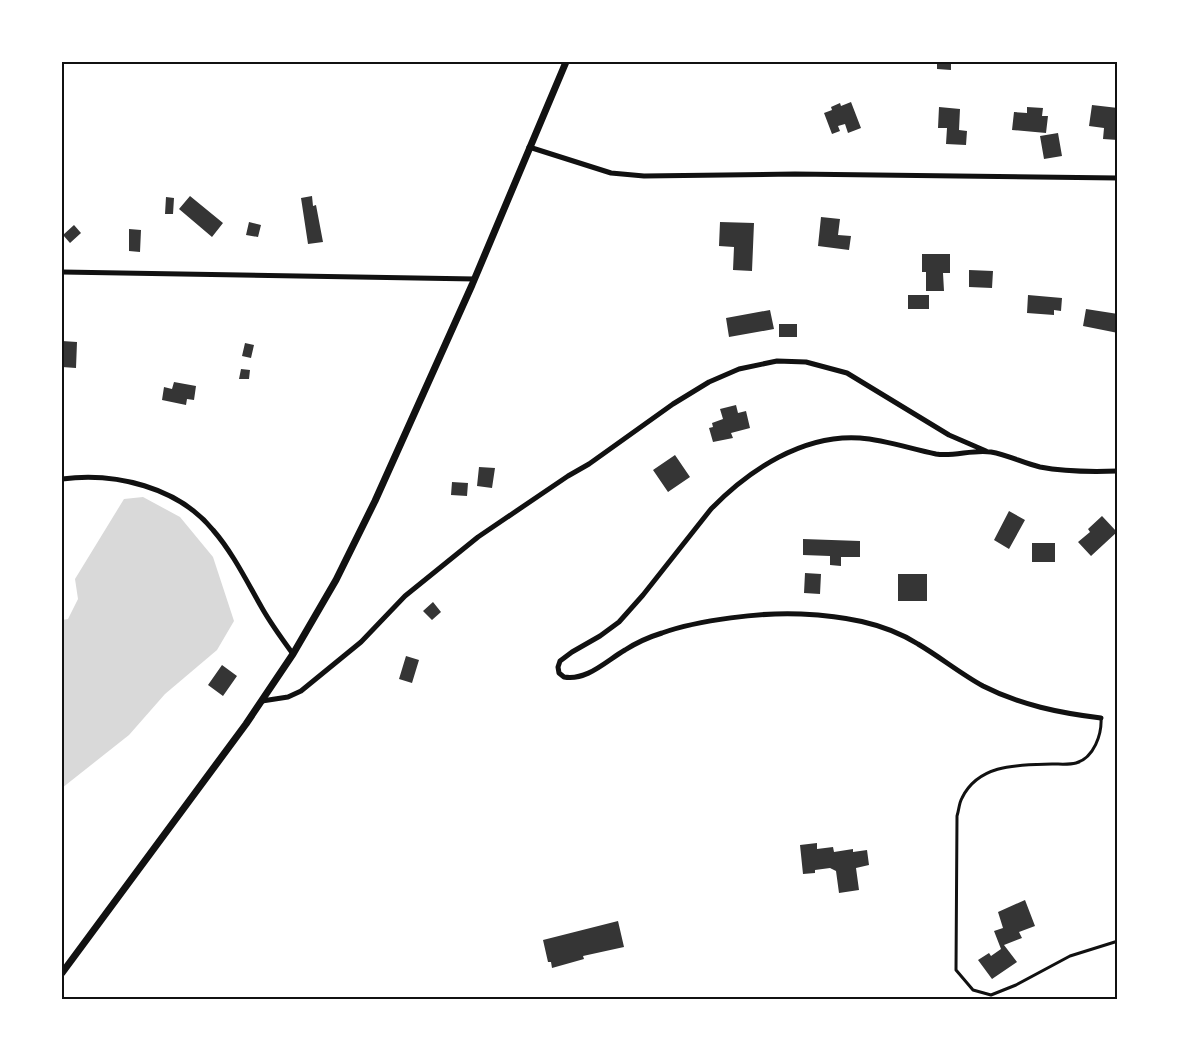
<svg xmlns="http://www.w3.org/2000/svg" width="1179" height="1061" font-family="Quicksand,sans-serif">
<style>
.water{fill:#d9d9d9}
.building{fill:#353535}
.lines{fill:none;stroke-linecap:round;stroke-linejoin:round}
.service{stroke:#111;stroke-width:3}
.minor{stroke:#111;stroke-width:5}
.tertiary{stroke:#111;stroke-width:7}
.neatline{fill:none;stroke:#111;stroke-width:2}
</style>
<rect width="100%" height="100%" fill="#fff"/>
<path class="water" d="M 143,497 L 180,517 L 213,557 L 234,621 L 217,650 L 165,694 L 129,735 L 62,788 L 62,620 L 68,619 L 78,599 L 75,579 L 124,499 Z"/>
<path class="building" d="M 937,62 L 951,62 L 951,70 L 937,69 Z
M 851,102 L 861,128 L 848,133 L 845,124 L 838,126 L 840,131 L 832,134 L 824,113 L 832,110 L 831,107 L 840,103 L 841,106 Z
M 1092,105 L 1118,108 L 1118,140 L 1103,139 L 1104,128 L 1089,126 Z
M 939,107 L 960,109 L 959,130 L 967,131 L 966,145 L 946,144 L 947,128 L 938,128 Z
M 1027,107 L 1043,108 L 1042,116 L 1048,116 L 1046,133 L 1012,130 L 1014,112 L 1027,113 Z
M 1058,133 L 1062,156 L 1044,159 L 1040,136 Z
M 190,196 L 223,223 L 212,237 L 179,209 Z
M 312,196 L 313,206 L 316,205 L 323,242 L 308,244 L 301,198 Z
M 166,197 L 174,198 L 173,214 L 165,214 Z
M 821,217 L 840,219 L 838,235 L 851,236 L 849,250 L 818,246 Z
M 249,222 L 261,225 L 258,237 L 246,235 Z
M 720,222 L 754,223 L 752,271 L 733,270 L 734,247 L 719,246 Z
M 74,225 L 81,233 L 70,243 L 63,235 Z
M 129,229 L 141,230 L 140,252 L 129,251 Z
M 922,254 L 950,254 L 950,273 L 943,273 L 944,291 L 926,291 L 926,272 L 922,272 Z
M 969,270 L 993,271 L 992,288 L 969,287 Z
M 908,295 L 929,295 L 929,309 L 908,309 Z
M 1028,295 L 1062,298 L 1061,311 L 1054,310 L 1054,315 L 1027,313 Z
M 1086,309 L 1118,314 L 1118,333 L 1083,326 Z
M 770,310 L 774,329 L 729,337 L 726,318 Z
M 779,324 L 797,324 L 797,337 L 779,337 Z
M 62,341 L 77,342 L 76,368 L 62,367 Z
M 245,343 L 254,345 L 251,358 L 242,356 Z
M 241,369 L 250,370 L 249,379 L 239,379 Z
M 174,382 L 196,386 L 194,400 L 187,399 L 186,405 L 162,400 L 164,387 L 172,389 Z
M 736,405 L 738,413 L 746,411 L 750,428 L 731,433 L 733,438 L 713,442 L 709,428 L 713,427 L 712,423 L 723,419 L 720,409 Z
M 675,455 L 690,477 L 668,492 L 653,470 Z
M 479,467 L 495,468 L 492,488 L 477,486 Z
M 452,482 L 468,483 L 467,496 L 451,495 Z
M 1009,511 L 1025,520 L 1009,549 L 994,540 Z
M 1102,516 L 1117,532 L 1091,556 L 1078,542 L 1090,532 L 1088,529 Z
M 803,539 L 860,541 L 860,557 L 841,557 L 841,566 L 830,565 L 830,556 L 803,555 Z
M 1032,543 L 1055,543 L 1055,562 L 1032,562 Z
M 805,573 L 821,574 L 820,594 L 804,593 Z
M 898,574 L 927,574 L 927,601 L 898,601 Z
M 433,602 L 441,612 L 432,620 L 423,611 Z
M 406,656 L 419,660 L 412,683 L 399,679 Z
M 222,665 L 237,676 L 223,696 L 208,685 Z
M 817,843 L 817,849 L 833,847 L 834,852 L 853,849 L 853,852 L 867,850 L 869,865 L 856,868 L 859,890 L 839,893 L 836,871 L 830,868 L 815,870 L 815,873 L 803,874 L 800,845 Z
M 1025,900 L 1035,926 L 1019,932 L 1022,938 L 1004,945 L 1017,962 L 992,979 L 978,960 L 989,953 L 991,956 L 1001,949 L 994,931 L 1003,928 L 998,912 Z
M 618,921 L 624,947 L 583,956 L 584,959 L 552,968 L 551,962 L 548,962 L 543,940 Z"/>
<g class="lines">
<path class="service" d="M 1101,718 C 1102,734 1094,758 1076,763 C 1069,765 1060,764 1052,764 C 1020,765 979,763 962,798 C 959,803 959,810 957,816 L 956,970 L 973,990 L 991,995 L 1016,985 L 1070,956 L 1118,941"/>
<path class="minor" d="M 529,147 L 611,173 L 644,176 L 795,174 L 1118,178
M 62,272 L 475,279
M 62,479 C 115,472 178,487 213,530 C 233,553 247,582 262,608 C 271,624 282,639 293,654
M 262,701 L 288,697 L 301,691 L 361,642 L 405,596 L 478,537 L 568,476 L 589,464 L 673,404 L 709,382 L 739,369 L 777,361 L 806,362 L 847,373 L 949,435 L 986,451
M 1101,718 C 1060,713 1020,705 983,686 C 961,674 940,657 918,644 C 883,622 842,616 801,614 C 763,612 698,620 662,633 C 649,637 636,643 625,650 C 606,661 587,681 564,677 L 559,673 L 558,667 L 560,661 L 572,652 L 600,636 L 619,622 L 643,595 L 711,509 C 749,470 803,434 860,438 C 886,440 911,449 936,454 C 954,457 973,449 991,452 C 1008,455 1023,463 1040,467 C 1066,472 1091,472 1118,471"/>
<path class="tertiary" d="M 62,973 L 246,724 L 293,654 L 336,580 L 375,501 L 472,285 L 566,62"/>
</g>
<rect width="1179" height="1061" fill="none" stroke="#ffffff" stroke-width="126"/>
<rect x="63" y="63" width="1053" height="935" class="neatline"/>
</svg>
